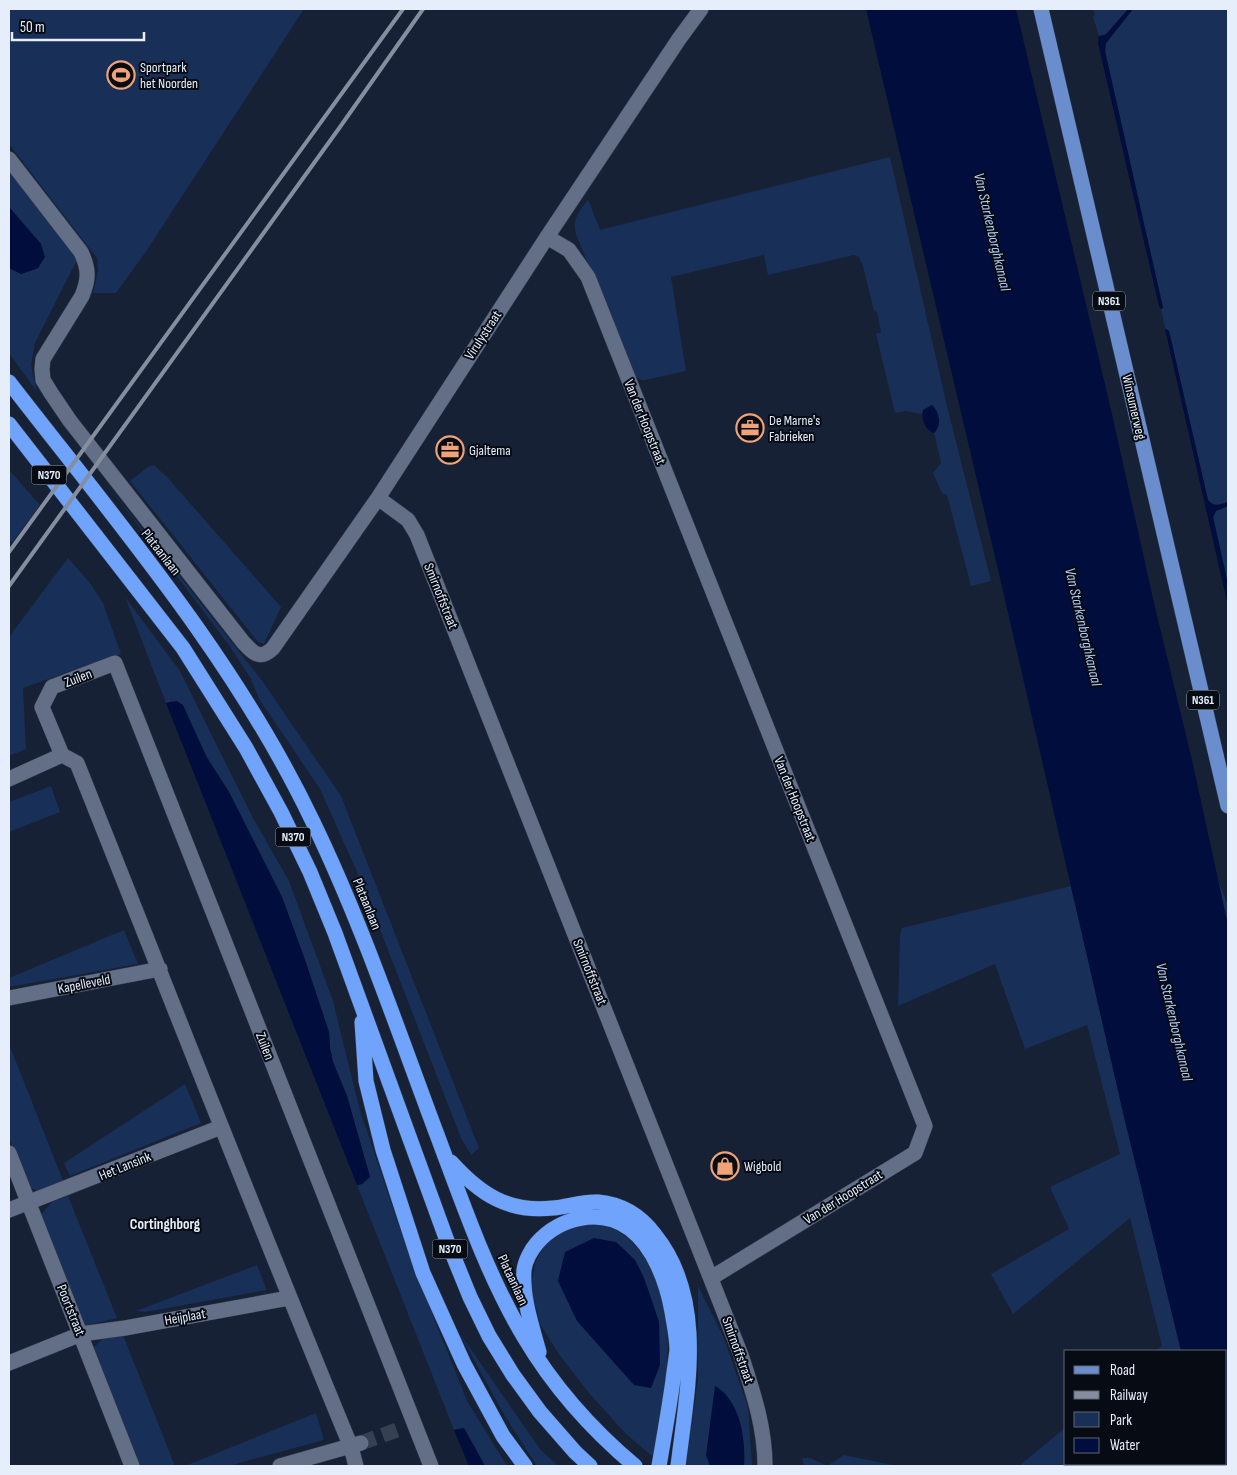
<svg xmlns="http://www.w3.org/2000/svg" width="1237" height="1475" font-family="'Sofia Sans Condensed',sans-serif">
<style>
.green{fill:#182f57;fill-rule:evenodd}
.water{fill:#000d3d}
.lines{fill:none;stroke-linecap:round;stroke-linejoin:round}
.street-tunnel{stroke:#354053;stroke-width:15;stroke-dasharray:15 8;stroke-linecap:butt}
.street-casing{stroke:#353c4d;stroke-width:16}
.primary-casing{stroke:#353c4d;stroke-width:16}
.highway-casing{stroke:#353c4d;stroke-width:16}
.street{stroke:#626f87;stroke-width:15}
.primary{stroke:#6a8ecd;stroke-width:15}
.highway{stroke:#6fa3fc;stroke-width:15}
.rail{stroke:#848e9e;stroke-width:4}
.labels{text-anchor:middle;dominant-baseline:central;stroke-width:4;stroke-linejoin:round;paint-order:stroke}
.shield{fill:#060b14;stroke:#a3aab6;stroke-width:1}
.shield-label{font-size:12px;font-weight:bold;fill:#e6eefb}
.poi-label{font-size:14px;fill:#e6eefb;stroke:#060b14;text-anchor:start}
.street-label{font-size:14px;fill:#e6eefb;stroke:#060b14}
.water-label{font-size:15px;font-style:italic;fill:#b5ccf3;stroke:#060b14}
.neighbourhood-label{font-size:15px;font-weight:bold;fill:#e6eefb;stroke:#060b14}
</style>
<rect width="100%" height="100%" fill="#162135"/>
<path class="green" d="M 9,9 L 304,9 L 145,253 L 116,293 L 93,293 L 98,271 L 97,258 L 9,144 Z
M 1093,9 L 1128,9 C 1121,18 1111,35 1099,36 L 1093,16 L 1095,15 Z
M 1133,9 L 1228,9 L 1228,502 L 1218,505 L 1213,504 L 1208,500 L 1169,331 L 1165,328 L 1161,309 L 1163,307 L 1105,51 L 1106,43 Z
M 890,157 L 947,406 L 991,581 L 971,586 L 947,495 L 942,493 L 933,473 L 941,463 L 934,433 L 937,430 L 923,410 L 922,414 L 905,411 L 895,413 L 876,334 L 881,332 L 877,312 L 874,311 L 863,266 L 859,257 L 854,255 L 768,275 L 764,255 L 671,277 L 686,371 L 645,380 L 641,380 L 632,374 L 576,234 C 572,217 579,213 588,199 L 600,230 Z
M 9,167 L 52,223 L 77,260 L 35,343 L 31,365 L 37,392 L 9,353 L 9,268 L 21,274 L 38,268 L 41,244 L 9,207 Z
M 154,465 L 167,477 L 281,607 L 264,644 L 258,642 L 130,481 L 148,467 Z
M 9,470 L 40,505 L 12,543 L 9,540 Z
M 99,474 L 263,682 L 341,796 L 479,1148 L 471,1155 L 461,1138 L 362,883 L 320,789 L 259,699 L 251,679 L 229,645 Z
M 1228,506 L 1228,584 L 1213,517 L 1216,511 Z
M 68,558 L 90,583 L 103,603 L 121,654 L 23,688 L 26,749 L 9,756 L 9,637 Z
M 125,597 L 180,671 L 253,818 L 289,881 L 333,1001 L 360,1111 L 410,1258 L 467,1401 L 507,1466 L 485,1466 L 464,1428 L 454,1430 L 357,1185 L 362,1184 L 370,1177 L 347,1096 L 333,1062 L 330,1048 L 329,1032 L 304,957 L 282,897 L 229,792 L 172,701 L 166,703 Z
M 51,786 L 60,812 L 9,832 L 9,802 Z
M 1216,874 L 1228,906 L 1228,925 Z
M 1071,886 L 1181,1351 L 1156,1351 L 1162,1346 L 1130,1218 L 1013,1314 L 991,1274 L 1069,1229 L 1050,1187 L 1120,1154 L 1087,1025 L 1025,1049 L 995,964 L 898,1006 L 900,935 L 902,928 Z
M 124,930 L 138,964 L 9,987 L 9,978 Z
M 9,1044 L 64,1183 L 41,1193 L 29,1187 L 9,1138 Z
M 185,1084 L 201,1123 L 70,1176 L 64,1163 Z
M 68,1196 L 117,1318 L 84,1326 L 40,1216 L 52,1202 Z
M 585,1223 C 593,1224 603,1224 611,1228 C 625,1233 634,1243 642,1254 C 684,1314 665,1391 653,1457 L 625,1433 L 589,1393 L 558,1353 L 540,1324 L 531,1289 L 535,1263 L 544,1245 L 564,1230 ZM 616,1242 L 635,1260 L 644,1278 L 659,1322 Z
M 257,1265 L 267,1290 L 145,1312 L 136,1311 Z
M 698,1286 L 723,1336 L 748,1407 L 752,1466 L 686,1466 L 698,1379 Z
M 458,1331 L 540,1449 L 558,1466 L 537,1466 L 506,1418 Z
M 123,1335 L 175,1466 L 140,1466 L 93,1348 L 105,1337 Z
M 316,1413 L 324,1440 L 228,1466 L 185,1466 Z
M 1066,1427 L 1066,1464 L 1208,1464 L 1208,1466 L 1019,1466 Z
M 844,1455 L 897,1466 L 804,1466 L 802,1458 L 810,1458 L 827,1466 Z"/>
<path class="water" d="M 866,9 L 1016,9 L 1112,414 L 1154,603 L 1192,760 L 1228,925 L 1228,1466 L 1208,1466 L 1208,1464 L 1226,1464 L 1226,1351 L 1181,1351 L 1124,1117 L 1000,578 Z
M 1128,9 L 1133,9 L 1106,43 L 1105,51 L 1163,308 L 1161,309 L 1159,306 L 1098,43 L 1099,36 L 1105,35 L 1108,32 Z
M 9,207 L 41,244 L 45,257 L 38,268 L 21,274 L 9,268 Z
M 1165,329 L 1169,331 L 1208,500 C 1213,508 1221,504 1228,502 L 1228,506 L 1216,511 L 1213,517 L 1228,584 L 1228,606 Z
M 932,405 C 940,413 942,425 934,433 C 925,430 921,419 923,410 Z
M 177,701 L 183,705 L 207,758 L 229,792 L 282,897 L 304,957 L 329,1032 L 330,1048 L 333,1062 L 347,1096 L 370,1177 L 362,1184 L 357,1185 L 166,703 Z
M 594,1238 L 616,1242 L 635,1260 L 644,1278 L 659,1322 L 660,1365 L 651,1388 L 634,1385 L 577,1321 L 558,1281 L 565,1252 Z
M 715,1386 C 740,1400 746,1439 744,1466 L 710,1466 L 706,1455 Z
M 464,1428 L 485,1466 L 469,1466 L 454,1430 Z"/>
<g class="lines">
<path class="street-tunnel" d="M 361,1443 L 400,1429"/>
<g class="street-casing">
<path id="street" d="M 9,159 L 81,252 C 89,269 89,279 82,296 L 43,359 L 42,369 L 43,380 L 51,393 L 70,421 L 243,642 C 253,653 260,661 273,648 L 378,498 L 547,237 L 679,39 L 701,9
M 547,237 L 569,250 L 588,277 L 925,1126 L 915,1153 L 711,1278
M 378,498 L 408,520 L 417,535 L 741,1355 C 753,1392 765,1427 765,1466
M 9,779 L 62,755
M 9,998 L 160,969
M 9,1153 L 132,1466
M 9,1210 L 221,1127
M 9,1363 L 81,1334 L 125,1328 L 289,1298
M 280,1466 L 361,1443
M 356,1466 L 351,1447 C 257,1220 168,991 77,763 L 62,755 L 42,707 L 52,687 L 115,663 L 431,1466"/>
</g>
<g class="primary-casing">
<path id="primary" d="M 1041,9 L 1228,806"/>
</g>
<g class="highway-casing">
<path id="highway" d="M 9,382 C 118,523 235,659 312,820 C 361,921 397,1028 436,1132 C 462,1201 486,1273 524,1337 C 553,1386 591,1429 635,1466
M 9,424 L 183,648 L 246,748 L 281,812 L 310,872 L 335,933 L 446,1238 L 470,1297 L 489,1336 L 513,1375 L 540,1412 L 575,1452 L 590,1466
M 362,1022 L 366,1081 L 383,1150 L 423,1273 L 464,1364 L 503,1436 L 525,1466
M 451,1162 C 480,1194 508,1213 553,1208 C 567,1207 584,1201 598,1202 C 622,1204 641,1216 655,1235 C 707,1300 687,1391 678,1466
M 539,1352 C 532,1326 522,1298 524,1270 C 525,1261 531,1250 537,1243 C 559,1218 600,1207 630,1229 C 654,1247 667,1283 672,1312 C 674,1324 677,1338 677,1350 C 676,1360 674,1370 673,1380 C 669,1409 664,1437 659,1466"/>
</g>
<use href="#street" class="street"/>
<use href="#primary" class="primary"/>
<use href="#highway" class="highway"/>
<path class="rail" d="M 9,552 L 403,9
M 9,586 L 340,127 L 423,9"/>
</g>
<defs>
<g id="stadium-ring" transform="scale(1.4375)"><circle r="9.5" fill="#060b14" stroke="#efa377" stroke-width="1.5"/><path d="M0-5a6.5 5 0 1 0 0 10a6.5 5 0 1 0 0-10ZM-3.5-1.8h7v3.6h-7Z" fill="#efa377"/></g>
<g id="office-ring" transform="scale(1.4375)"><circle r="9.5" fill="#060b14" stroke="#efa377" stroke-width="1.5"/><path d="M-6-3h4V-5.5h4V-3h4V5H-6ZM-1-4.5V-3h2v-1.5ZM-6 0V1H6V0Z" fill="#efa377"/></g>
<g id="shop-ring" transform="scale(1.4375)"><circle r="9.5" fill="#060b14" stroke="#efa377" stroke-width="1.5"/><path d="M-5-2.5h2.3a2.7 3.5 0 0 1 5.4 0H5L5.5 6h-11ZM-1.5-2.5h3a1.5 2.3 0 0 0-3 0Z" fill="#efa377"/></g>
</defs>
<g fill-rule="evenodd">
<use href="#stadium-ring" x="121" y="75"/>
<use href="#office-ring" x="750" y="428"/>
<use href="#office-ring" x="450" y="450"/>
<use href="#shop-ring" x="725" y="1166"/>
</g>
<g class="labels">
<g class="shield">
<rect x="1093" y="291.5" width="32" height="19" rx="4"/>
<rect x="31.5" y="465.5" width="35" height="19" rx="4"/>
<rect x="1187" y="690.5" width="32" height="19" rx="4"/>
<rect x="275.5" y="827.5" width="35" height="19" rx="4"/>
<rect x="432.5" y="1239.5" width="35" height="19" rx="4"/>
</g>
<g class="shield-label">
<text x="1109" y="301">N361</text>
<text x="49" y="475">N370</text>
<text x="1203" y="700">N361</text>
<text x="293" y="837">N370</text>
<text x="450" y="1249">N370</text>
</g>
<g class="poi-label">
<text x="140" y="67">Sportpark<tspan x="140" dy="16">het Noorden</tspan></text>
<text x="769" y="420">De Marne's<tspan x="769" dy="16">Fabrieken</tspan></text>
<text x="469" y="450">Gjaltema</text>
<text x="744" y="1166">Wigbold</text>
</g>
<g class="street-label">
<text transform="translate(483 335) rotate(-57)">Virulystraat</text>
<text transform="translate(1134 407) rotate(77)">Winsumerweg</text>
<text transform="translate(645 422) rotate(68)">Van der Hoopstraat</text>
<text transform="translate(161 552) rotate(52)">Plataanlaan</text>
<text transform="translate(441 596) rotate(68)">Smirnoffstraat</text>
<text transform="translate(78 678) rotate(-21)">Zuilen</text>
<text transform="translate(795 799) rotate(68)">Van der Hoopstraat</text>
<text transform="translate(367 904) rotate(68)">Plataanlaan</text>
<text transform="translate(590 972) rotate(68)">Smirnoffstraat</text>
<text transform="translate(84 984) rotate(-11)">Kapelleveld</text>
<text transform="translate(265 1046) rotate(69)">Zuilen</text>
<text transform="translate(125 1166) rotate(-22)">Het Lansink</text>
<text transform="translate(843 1197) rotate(-32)">Van der Hoopstraat</text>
<text transform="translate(513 1280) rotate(65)">Plataanlaan</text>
<text transform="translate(71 1310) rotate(68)">Poortstraat</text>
<text transform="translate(185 1317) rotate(-10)">Heijplaat</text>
<text transform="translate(738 1350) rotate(70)">Smirnoffstraat</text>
</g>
<g class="water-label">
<text transform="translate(992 232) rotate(77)">Van Starkenborghkanaal</text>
<text transform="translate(1083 627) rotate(77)">Van Starkenborghkanaal</text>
<text transform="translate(1174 1022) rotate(77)">Van Starkenborghkanaal</text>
</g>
<g class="neighbourhood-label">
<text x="165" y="1224">Cortinghborg</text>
</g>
</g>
<rect width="1237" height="1475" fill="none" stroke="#e6eefb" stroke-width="20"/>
<rect x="1064" y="1350" width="162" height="115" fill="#060b14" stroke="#606670"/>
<rect x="1074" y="1366" width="25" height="8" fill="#6a8ecd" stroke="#606670"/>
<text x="1110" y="1375" font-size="15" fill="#e6eefb">Road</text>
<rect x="1074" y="1391" width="25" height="8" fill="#848e9e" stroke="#606670"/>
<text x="1110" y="1400" font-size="15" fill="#e6eefb">Railway</text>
<rect x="1074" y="1412" width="25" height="15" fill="#182f57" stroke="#606670"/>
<text x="1110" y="1425" font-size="15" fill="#e6eefb">Park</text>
<rect x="1074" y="1438" width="25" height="15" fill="#000d3d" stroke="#606670"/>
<text x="1110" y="1450" font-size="15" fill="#e6eefb">Water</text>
<path d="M12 32v8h132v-8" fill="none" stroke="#e6eefb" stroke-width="2.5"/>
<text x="20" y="32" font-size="15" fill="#e6eefb" stroke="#060b14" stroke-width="4" paint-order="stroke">50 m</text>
</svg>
